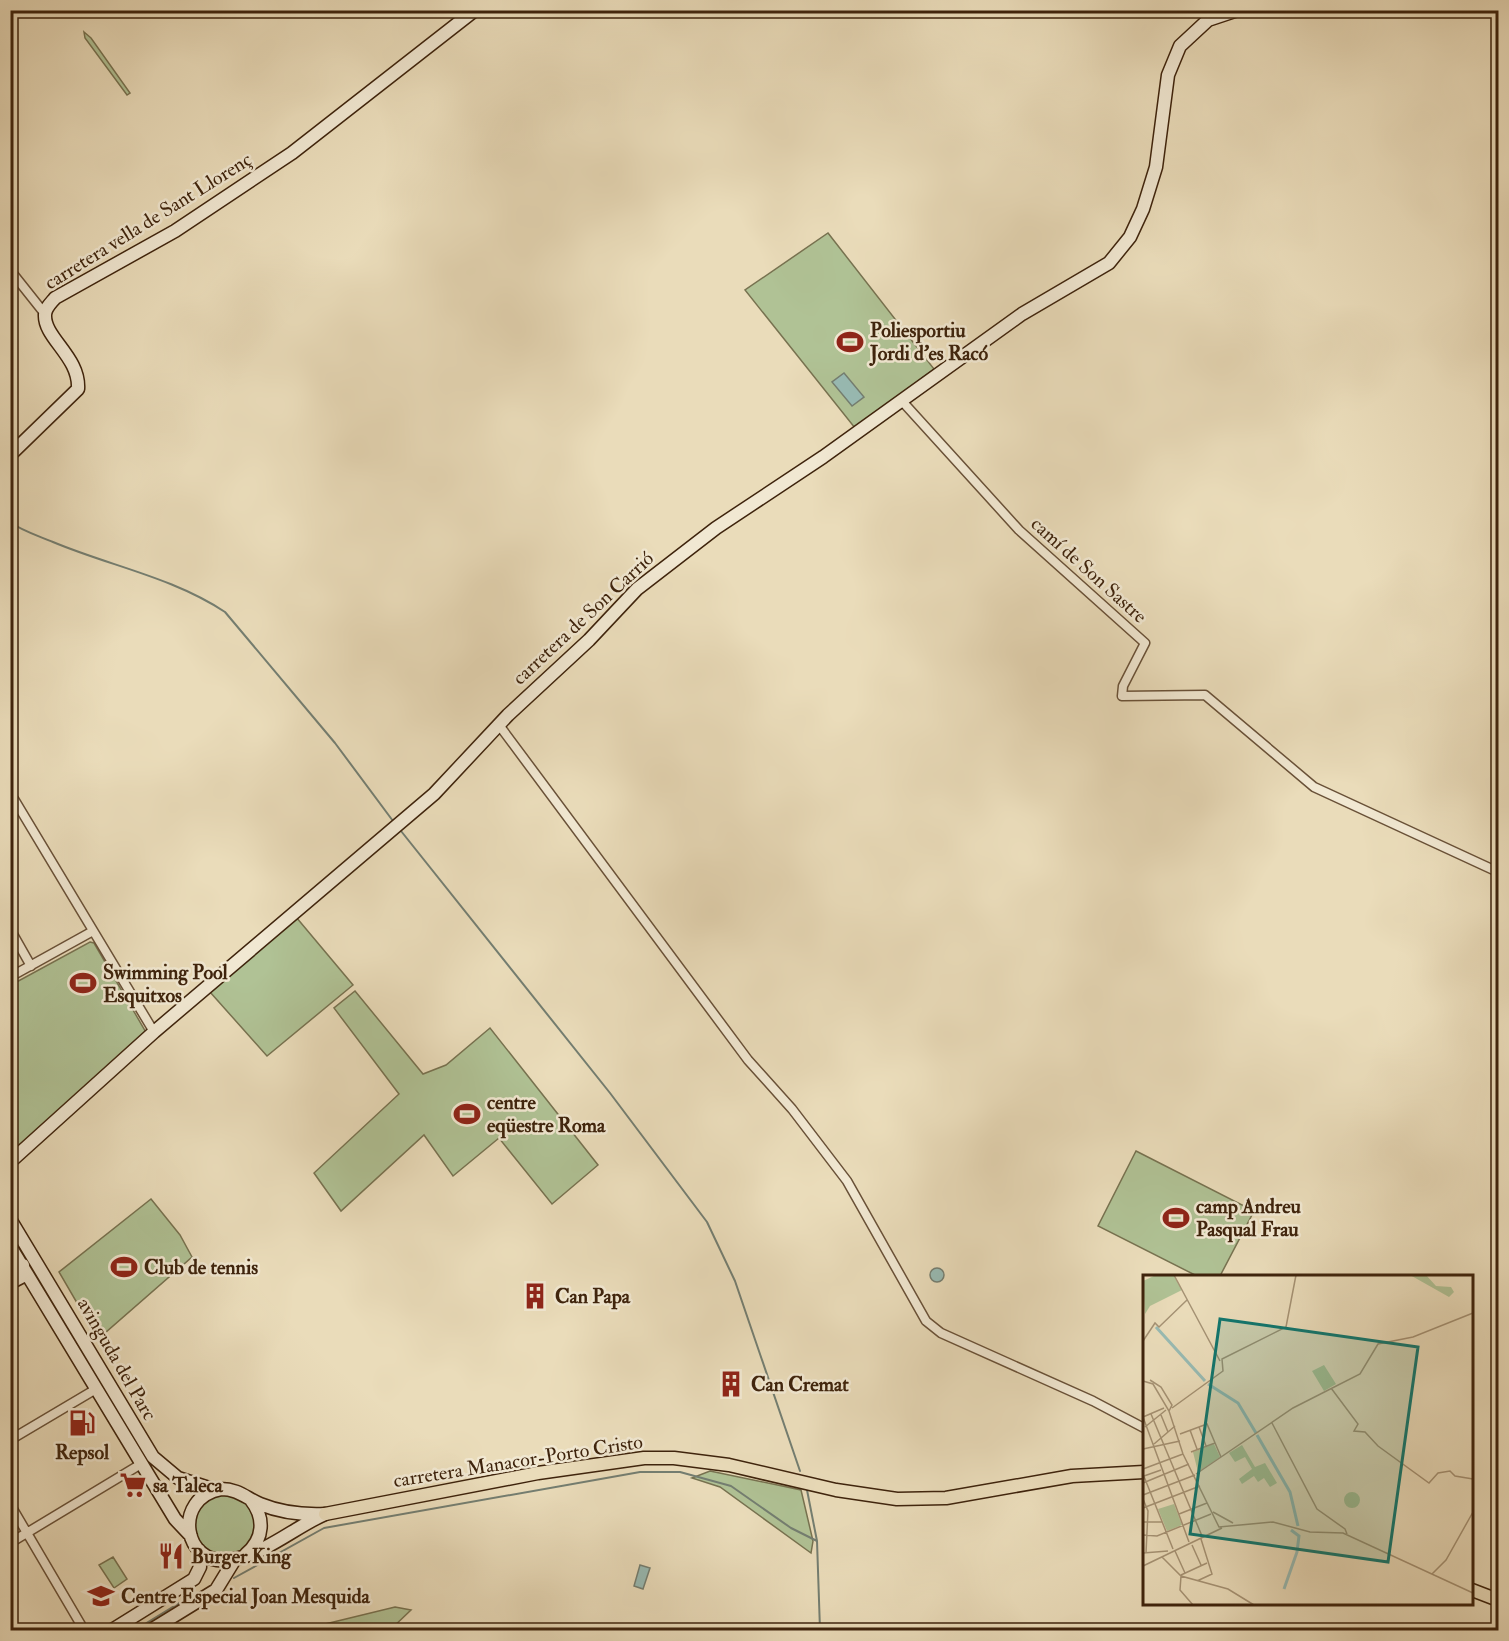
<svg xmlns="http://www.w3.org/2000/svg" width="1509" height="1641" font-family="'IM FELL Double Pica',serif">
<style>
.green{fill:#b0c295;stroke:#777250;stroke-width:1.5}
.water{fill:#98bbb4;stroke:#747e71;stroke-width:1.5}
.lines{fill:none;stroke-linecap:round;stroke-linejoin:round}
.stream{stroke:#747e71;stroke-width:2}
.street-casing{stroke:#695138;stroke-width:11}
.secondary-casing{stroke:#3e230c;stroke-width:15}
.primary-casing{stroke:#3e230c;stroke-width:15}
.street{stroke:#f1e8d2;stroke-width:8}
.secondary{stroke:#f1e8d2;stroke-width:12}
.primary{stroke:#eadcba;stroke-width:12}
.labels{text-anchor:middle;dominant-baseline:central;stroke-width:5;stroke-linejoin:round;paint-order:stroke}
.street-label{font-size:20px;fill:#3e230c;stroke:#f1e8d2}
.poi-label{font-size:20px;font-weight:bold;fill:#3e230c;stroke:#f1e8d2;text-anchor:start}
.inset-river{fill:none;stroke:#98bbb4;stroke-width:3}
.inset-road{fill:none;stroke:#a59274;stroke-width:1.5}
.view{fill:#0f766e;fill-opacity:0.15;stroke:#0f766e;stroke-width:3}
.inset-edge{fill:none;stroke:#3e230c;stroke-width:3}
</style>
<rect width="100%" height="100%" fill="#eadcba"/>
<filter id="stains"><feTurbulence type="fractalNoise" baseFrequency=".00333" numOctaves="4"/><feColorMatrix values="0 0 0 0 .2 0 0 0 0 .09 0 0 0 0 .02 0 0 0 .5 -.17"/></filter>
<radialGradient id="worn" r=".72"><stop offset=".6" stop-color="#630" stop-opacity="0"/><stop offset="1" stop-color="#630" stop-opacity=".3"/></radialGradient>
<path class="green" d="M 84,32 L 91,38 L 130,93 L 127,95 L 85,38 Z
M 828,233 L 934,369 L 855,428 L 745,290 Z
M 296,917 L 353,985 L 267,1056 L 210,992 Z
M 90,942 L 94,943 L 147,1034 L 11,1159 L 11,985 Z
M 355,991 L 423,1074 L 446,1065 L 490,1028 L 598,1165 L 552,1204 L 499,1138 L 453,1176 L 424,1135 L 341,1211 L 314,1173 L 399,1094 L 334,1008 Z
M 1136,1151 L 1254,1211 L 1220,1276 L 1197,1276 L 1098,1226 Z
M 151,1199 L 180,1235 L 192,1257 L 98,1339 L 59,1272 Z
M 710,1471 L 801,1490 L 813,1541 L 811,1553 L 720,1487 L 692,1478 Z
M195 1525a30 30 0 1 1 60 0a30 30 0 1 1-60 0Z
M 113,1557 L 127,1579 L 114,1588 L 99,1565 Z
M 395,1607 L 411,1610 L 390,1630 L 320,1630 L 317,1626 Z"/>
<path class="water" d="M 844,373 L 864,397 L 852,406 L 832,382 Z
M930 1275a7 7 0 1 1 14 0a7 7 0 1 1-14 0Z
M 640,1565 L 650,1568 L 643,1589 L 634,1586 Z"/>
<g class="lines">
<path class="stream" d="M 10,522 C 22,531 39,536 53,542 C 110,566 172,577 225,612 L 335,743 L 393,821
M 401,831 L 610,1093 L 707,1222 L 735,1281 L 800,1471
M 807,1490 L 817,1541
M 234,1578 L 324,1528 L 640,1472 L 680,1472 L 731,1486 L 791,1528 L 817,1541 L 820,1630
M 135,1630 L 189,1597"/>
<g class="street-casing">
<path id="street" d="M 10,270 L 45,314
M 901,400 L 1019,530 L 1145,643 L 1123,686 L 1122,696 L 1205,695 L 1314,787 L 1498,872
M 499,725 L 748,1060 L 792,1109 L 847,1181 L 926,1321 L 941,1333 L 1093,1401 L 1144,1428
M 10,801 L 14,799 L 154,1032
M 10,929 L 31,966
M 10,977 L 93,931
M 10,1440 L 96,1389
M 10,1504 L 84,1630
M 10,1543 L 141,1464"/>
</g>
<g class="secondary-casing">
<path id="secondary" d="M 10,455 L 78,389 C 80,357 44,338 45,315 C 45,308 51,303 55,298 L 175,231 L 292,153 L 475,10
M 10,1162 L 154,1032 L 434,794 L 508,715 L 589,640 L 637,589 L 716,528 L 823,457 L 1022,314 L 1109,263 L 1130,237 L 1143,209 L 1156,167 L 1168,75 L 1180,46 L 1208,20 L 1238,10
M 10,1219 L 153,1457 L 178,1478 L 215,1490
M 10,1246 L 175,1519 L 191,1536
M 10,1272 L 23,1265
M 10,1283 L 27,1274
M 221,1489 C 238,1489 246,1498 260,1504 C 282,1513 302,1515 325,1514 C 295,1527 264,1555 230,1560 C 183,1567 172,1498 221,1489 Z
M 246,1554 C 264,1539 265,1518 251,1500
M 112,1630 L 194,1579 L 200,1567 L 199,1550
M 151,1630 L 216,1590 L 235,1559"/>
</g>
<g class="primary-casing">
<path id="primary" d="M 325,1514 L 538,1473 L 644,1458 L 674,1458 L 729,1465 L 836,1490 L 897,1499 L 946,1498 L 1072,1476 L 1144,1472
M 1472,1590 L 1498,1600"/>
</g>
<use href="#street" class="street"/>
<use href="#secondary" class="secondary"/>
<use href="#primary" class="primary"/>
</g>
<defs>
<g id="stadium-bare" transform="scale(2.07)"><path d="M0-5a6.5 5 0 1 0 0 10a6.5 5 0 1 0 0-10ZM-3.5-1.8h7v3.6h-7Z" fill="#8f2418" stroke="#f1e8d2" stroke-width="2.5" paint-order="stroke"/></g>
<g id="building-bare" transform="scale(2.07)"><path d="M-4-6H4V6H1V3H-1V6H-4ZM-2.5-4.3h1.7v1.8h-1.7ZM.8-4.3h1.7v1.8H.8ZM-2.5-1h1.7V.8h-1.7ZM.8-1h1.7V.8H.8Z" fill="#8f2418" stroke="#f1e8d2" stroke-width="2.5" paint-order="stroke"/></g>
<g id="fuel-bare" transform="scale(2.07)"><path d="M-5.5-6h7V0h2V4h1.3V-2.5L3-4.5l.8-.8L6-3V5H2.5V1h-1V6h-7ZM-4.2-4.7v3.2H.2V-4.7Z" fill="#8f2418" stroke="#f1e8d2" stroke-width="2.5" paint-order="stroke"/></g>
<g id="supermarket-bare" transform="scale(2.07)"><path d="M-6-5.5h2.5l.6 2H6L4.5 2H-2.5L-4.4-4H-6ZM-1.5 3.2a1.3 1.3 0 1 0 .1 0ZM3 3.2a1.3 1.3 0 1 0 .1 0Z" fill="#8f2418" stroke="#f1e8d2" stroke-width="2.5" paint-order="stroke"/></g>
<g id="restaurant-bare" transform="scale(2.07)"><path d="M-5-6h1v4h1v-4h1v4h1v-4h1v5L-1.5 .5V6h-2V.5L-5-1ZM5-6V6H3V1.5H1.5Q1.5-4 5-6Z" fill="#8f2418" stroke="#f1e8d2" stroke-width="2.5" paint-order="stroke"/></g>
<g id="school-bare" transform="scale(2.07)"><path d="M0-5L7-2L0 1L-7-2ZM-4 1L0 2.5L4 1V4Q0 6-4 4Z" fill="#8f2418" stroke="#f1e8d2" stroke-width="2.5" paint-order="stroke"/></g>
</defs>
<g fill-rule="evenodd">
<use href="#stadium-bare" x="850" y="342"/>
<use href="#stadium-bare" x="83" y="983"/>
<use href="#stadium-bare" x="467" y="1114"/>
<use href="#stadium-bare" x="1176" y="1218"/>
<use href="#stadium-bare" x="124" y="1267"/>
<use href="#building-bare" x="535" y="1296"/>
<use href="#building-bare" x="731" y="1384"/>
<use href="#fuel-bare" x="82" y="1423"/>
<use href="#supermarket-bare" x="133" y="1485"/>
<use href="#restaurant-bare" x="171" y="1556"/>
<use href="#school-bare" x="101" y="1596"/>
</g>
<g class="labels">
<g class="street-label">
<text transform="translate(148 221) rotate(-32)">carretera vella de Sant Llorenç</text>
<text transform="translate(1089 570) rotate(42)">camí de Son Sastre</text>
<text transform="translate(583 618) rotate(-43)">carretera de Son Carrió</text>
<text transform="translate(117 1359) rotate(60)">avinguda del Parc</text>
<text transform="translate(518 1461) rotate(-9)">carretera Manacor-Porto Cristo</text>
</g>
<g class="poi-label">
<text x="870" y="330">Poliesportiu<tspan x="870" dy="23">Jordi d'es Racó</tspan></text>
<text x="103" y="972">Swimming Pool<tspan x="103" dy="23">Esquitxos</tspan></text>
<text x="487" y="1102">centre<tspan x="487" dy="23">eqüestre Roma</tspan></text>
<text x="1196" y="1206">camp Andreu<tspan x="1196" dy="23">Pasqual Frau</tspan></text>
<text x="144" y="1267">Club de tennis</text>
<text x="555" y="1296">Can Papa</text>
<text x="751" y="1384">Can Cremat</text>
<text x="82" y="1452" text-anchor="middle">Repsol</text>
<text x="153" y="1485">sa Taleca</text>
<text x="191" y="1556">Burger King</text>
<text x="121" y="1596">Centre Especial Joan Mesquida</text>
</g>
</g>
<g transform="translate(1143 1275)">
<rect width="330" height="330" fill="#eadcba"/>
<path d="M 13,0 L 31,0 L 39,15 L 7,31 L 2,39 L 0,6 ZM 267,0 L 283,0 L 293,11 L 308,12 L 311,17 L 306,22 ZM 181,90 L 193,109 L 181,116 L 169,96 ZM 71,169 L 77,182 L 55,197 L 50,177 ZM 99,170 L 112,192 L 122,188 L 134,208 L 127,212 L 121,203 L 115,207 L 111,201 L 99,209 L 96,204 L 109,194 L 102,182 L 92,187 L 86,178 ZM201 225a8 8 0 1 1 16 0a8 8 0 1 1-16 0ZM 31,229 L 39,250 L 24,256 L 15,234 Z" fill="#b0c295"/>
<path class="inset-river" d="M 13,52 L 62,106M 65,109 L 95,128 L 113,158M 114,160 L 147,217 L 155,251M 141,314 L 154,277 L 156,261 L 148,255"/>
<path class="inset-road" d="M 31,0 L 77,86M 0,66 L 12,48 L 16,52 L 44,25M 7,105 L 18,112 L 29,130 L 26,136M 0,106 L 10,109 L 26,136 L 40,179 L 76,252 L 130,247 L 167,257 L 200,258 L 330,318M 188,113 L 215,149 L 211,156 L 222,157 L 235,171 L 286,208 L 295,198 L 307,196 L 312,201 L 330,204M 29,133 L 80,96 L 79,84 L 143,52 L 153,0M 8,139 L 59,261M 18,140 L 25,157M 0,142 L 46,267M 0,142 L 21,133M 129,148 L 174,234 L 202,254 L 204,259M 2,152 L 23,135M 56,152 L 63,171M 47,155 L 54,174M 37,159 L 64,149 L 78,182M 11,169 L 32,151M 0,174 L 37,166M 48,177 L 72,168M 0,194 L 40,179M 0,199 L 30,274M 53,199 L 150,133 L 217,99 L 235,69 L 270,62 L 330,38M 1,201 L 18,195M 0,208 L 46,189M 0,220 L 52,200M 0,224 L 5,236 L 3,278M 0,233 L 57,211M 70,237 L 90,248M 36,239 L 64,228M 0,247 L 19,247M 0,260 L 14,261 L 68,239M 49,270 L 58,290M 32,276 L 42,298M 0,278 L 25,276M 19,282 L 38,301 L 85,314 L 111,330M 0,291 L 79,253M 289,299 L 303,285 L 330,237M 38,300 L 64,288M 38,301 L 37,315 L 50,330M 54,306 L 69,299 L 58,264"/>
<path class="view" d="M 77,44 L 275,72 L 245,287 L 47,259 Z"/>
<rect width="330" height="330" class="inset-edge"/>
</g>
<rect width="1509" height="1641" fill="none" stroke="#eadcba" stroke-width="36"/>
<rect x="12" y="12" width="1485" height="1617" fill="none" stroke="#3e230c" stroke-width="3"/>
<rect x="18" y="18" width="1473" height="1605" fill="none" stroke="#3e230c" stroke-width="1.5"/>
<rect width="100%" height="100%" filter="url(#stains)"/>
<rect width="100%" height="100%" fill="url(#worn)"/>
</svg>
